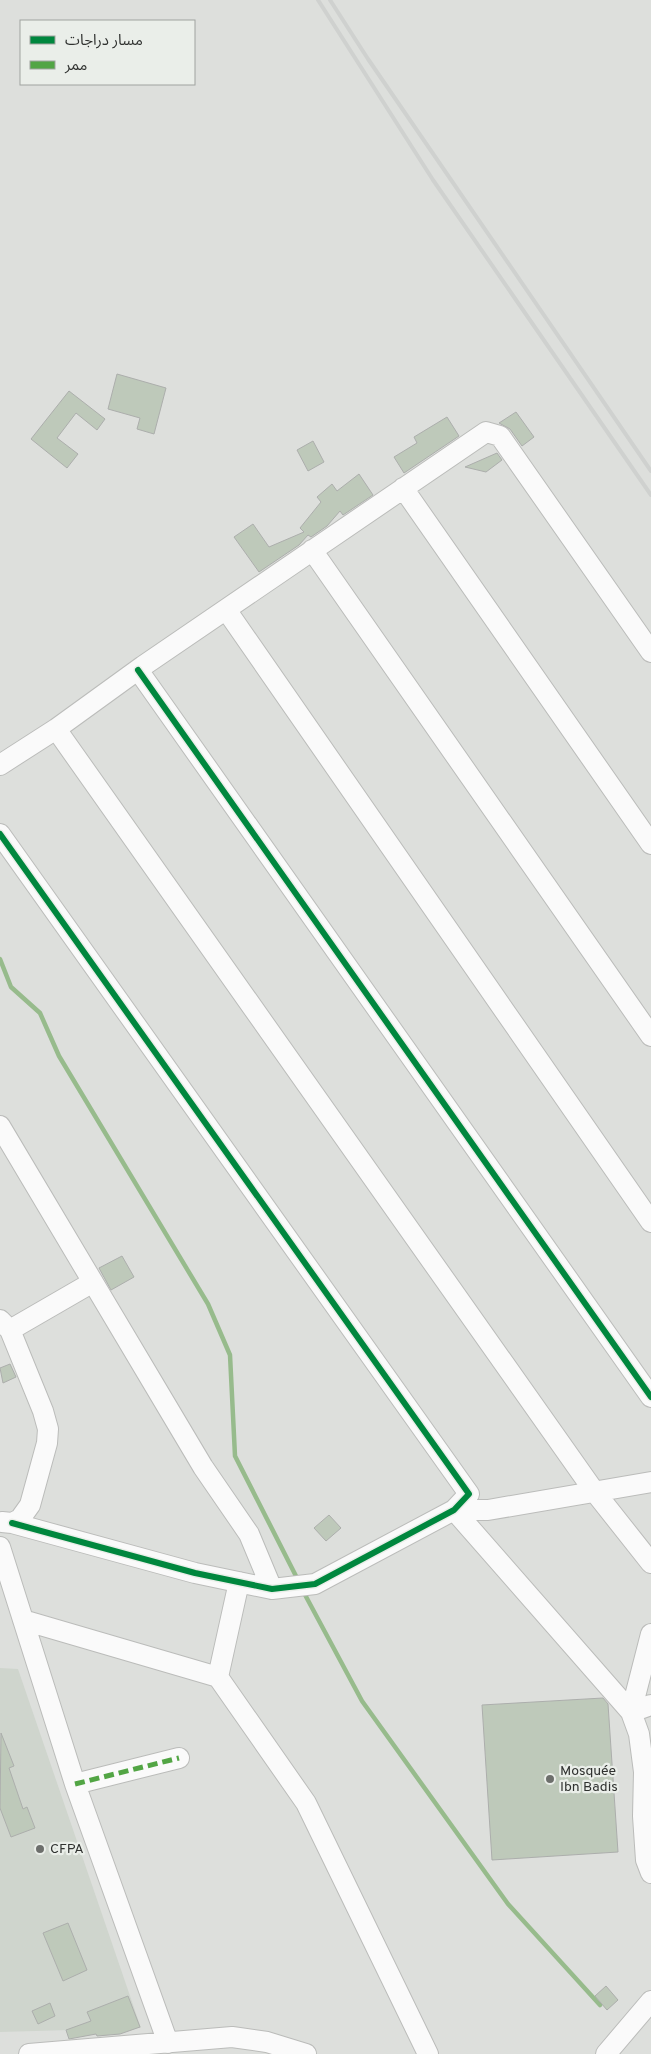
<svg xmlns="http://www.w3.org/2000/svg" width="651" height="2054" font-family="Overpass,'Noto Sans Arabic',sans-serif">
<style>
.built{fill:#cfd5cd}
.lines{fill:none;stroke-linecap:round;stroke-linejoin:round}
.stream{stroke:#97bb8c;stroke-width:4.5}
.building{fill:#bec9ba;stroke:#acaeac}
.minor-casing{stroke:#bbbcba;stroke-width:22}
.minor{stroke:#fafafa;stroke-width:20}
.rail{stroke:#cfd1cf;stroke-width:4}
.quiet{stroke:#52a544;stroke-width:5;stroke-dasharray:10 5;stroke-linecap:butt}
.cycleway-casing{stroke:#eaeee9;stroke-width:9}
.cycleway{stroke:#00873e;stroke-width:6}
.poi-dot{fill:#6d6f6c;stroke:#eaeee9;stroke-width:2}
.labels{text-anchor:middle;dominant-baseline:central;stroke-width:4.5;stroke-linejoin:round;paint-order:stroke}
.poi-label{font-size:14px;fill:#303230;stroke:#eaeee9;text-anchor:start}
</style>
<rect width="100%" height="100%" fill="#dddfdc"/>
<path class="built" d="M 0,1668 L 18,1669 L 141,2028 L 0,2032 Z"/>
<g class="lines">
<path class="stream" d="M 0,959 L 11,987 L 40,1013 L 59,1056 L 208,1304 L 230,1355 L 235,1456 L 298,1580
M 303,1591 L 362,1701 L 508,1904 L 600,2005"/>
</g>
<path class="building" d="M 117,374 L 166,388 L 154,434 L 137,429 L 140,418 L 108,409 Z
M 69,391 L 105,419 L 97,430 L 76,413 L 57,438 L 78,454 L 67,468 L 31,439 Z
M 516,412 L 534,437 L 522,446 L 510,429 L 499,423 Z
M 447,417 L 459,436 L 404,473 L 394,457 L 417,443 L 414,437 Z
M 313,441 L 324,462 L 308,471 L 297,450 Z
M 497,453 L 502,460 L 486,472 L 465,467 Z
M 359,474 L 373,495 L 343,515 L 340,511 L 327,526 L 311,537 L 308,535 L 299,545 L 259,572 L 234,537 L 253,524 L 269,547 L 304,532 L 300,528 L 321,502 L 317,497 L 332,484 L 337,491 Z
M 122,1256 L 134,1277 L 111,1290 L 99,1268 Z
M 10,1364 L 16,1377 L 3,1383 L 0,1368 Z
M 329,1515 L 341,1528 L 326,1541 L 314,1528 Z
M 603,1698 L 608,1704 L 618,1852 L 492,1860 L 482,1705 Z
M 1,1733 L 14,1766 L 9,1768 L 23,1809 L 27,1807 L 35,1828 L 11,1837 L 0,1808 Z
M 68,1923 L 87,1970 L 63,1981 L 43,1933 Z
M 606,1986 L 618,2000 L 607,2010 L 595,1996 Z
M 128,1996 L 140,2027 L 120,2034 L 97,2036 L 96,2034 L 69,2039 L 66,2030 L 91,2021 L 87,2012 Z
M 50,2003 L 55,2016 L 38,2024 L 32,2011 Z"/>
<g class="lines">
<g class="minor-casing">
<path id="minor" d="M 403,488 L 651,844
M 312,550 L 651,1036
M 227,611 L 651,1222
M 138,670 L 651,1397
M 56,729 L 594,1491 L 651,1563
M 0,765 L 56,729 L 143,666 L 486,432 L 500,436 L 651,652
M 0,834 L 469,1494 L 454,1510 L 315,1584 L 272,1589 L 195,1573 L 12,1523
M 0,1126 L 203,1467 L 249,1534 L 272,1589
M 0,1320 L 10,1330 L 43,1411 L 48,1429 L 47,1443 L 30,1505 L 20,1519 L 12,1523 L 2,1522
M 10,1330 L 93,1282
M 651,1482 L 488,1510 L 454,1510 L 631,1712 L 651,1705
M 0,1547 L 75,1784 L 168,2043
M 23,1620 L 218,1677 L 306,1803 L 428,2054
M 651,1634 L 631,1712 L 639,1734 L 644,1772 L 643,1816 L 646,1860 L 651,1873
M 218,1677 L 239,1582
M 75,1784 L 179,1758
M 29,2054 L 232,2037 L 267,2042 L 306,2054
M 606,2054 L 651,2001"/>
</g>
<use href="#minor" class="minor"/>
<path class="rail" d="M 318,0 L 433,180 L 651,495
M 330,0 L 368,59 L 651,471"/>
<path class="quiet" d="M 75,1784 L 179,1758"/>
<g class="cycleway-casing">
<path id="cycleway" d="M 138,670 L 651,1397
M 0,834 L 469,1494 L 454,1510 L 315,1584 L 272,1589 L 195,1573 L 12,1523"/>
</g>
<use href="#cycleway" class="cycleway"/>
</g>
<g class="poi-dot">
<circle cx="550" cy="1779" r="5"/>
<circle cx="40" cy="1849" r="5"/>
</g>
<g class="labels">
<g class="poi-label">
<text x="560" y="1771">Mosquée<tspan x="560" dy="16">Ibn Badis</tspan></text>
<text x="50" y="1849">CFPA</text>
</g>
</g>
<rect x="20" y="20" width="175" height="65" fill="#eaeee9" stroke="#a0a39f"/>
<rect x="30" y="36" width="25" height="8" fill="#00873e" stroke="#a0a39f"/>
<text x="65" y="45" font-size="15" fill="#303230">مسار دراجات</text>
<rect x="30" y="61" width="25" height="8" fill="#52a544" stroke="#a0a39f"/>
<text x="65" y="70" font-size="15" fill="#303230">ممر</text>
</svg>
